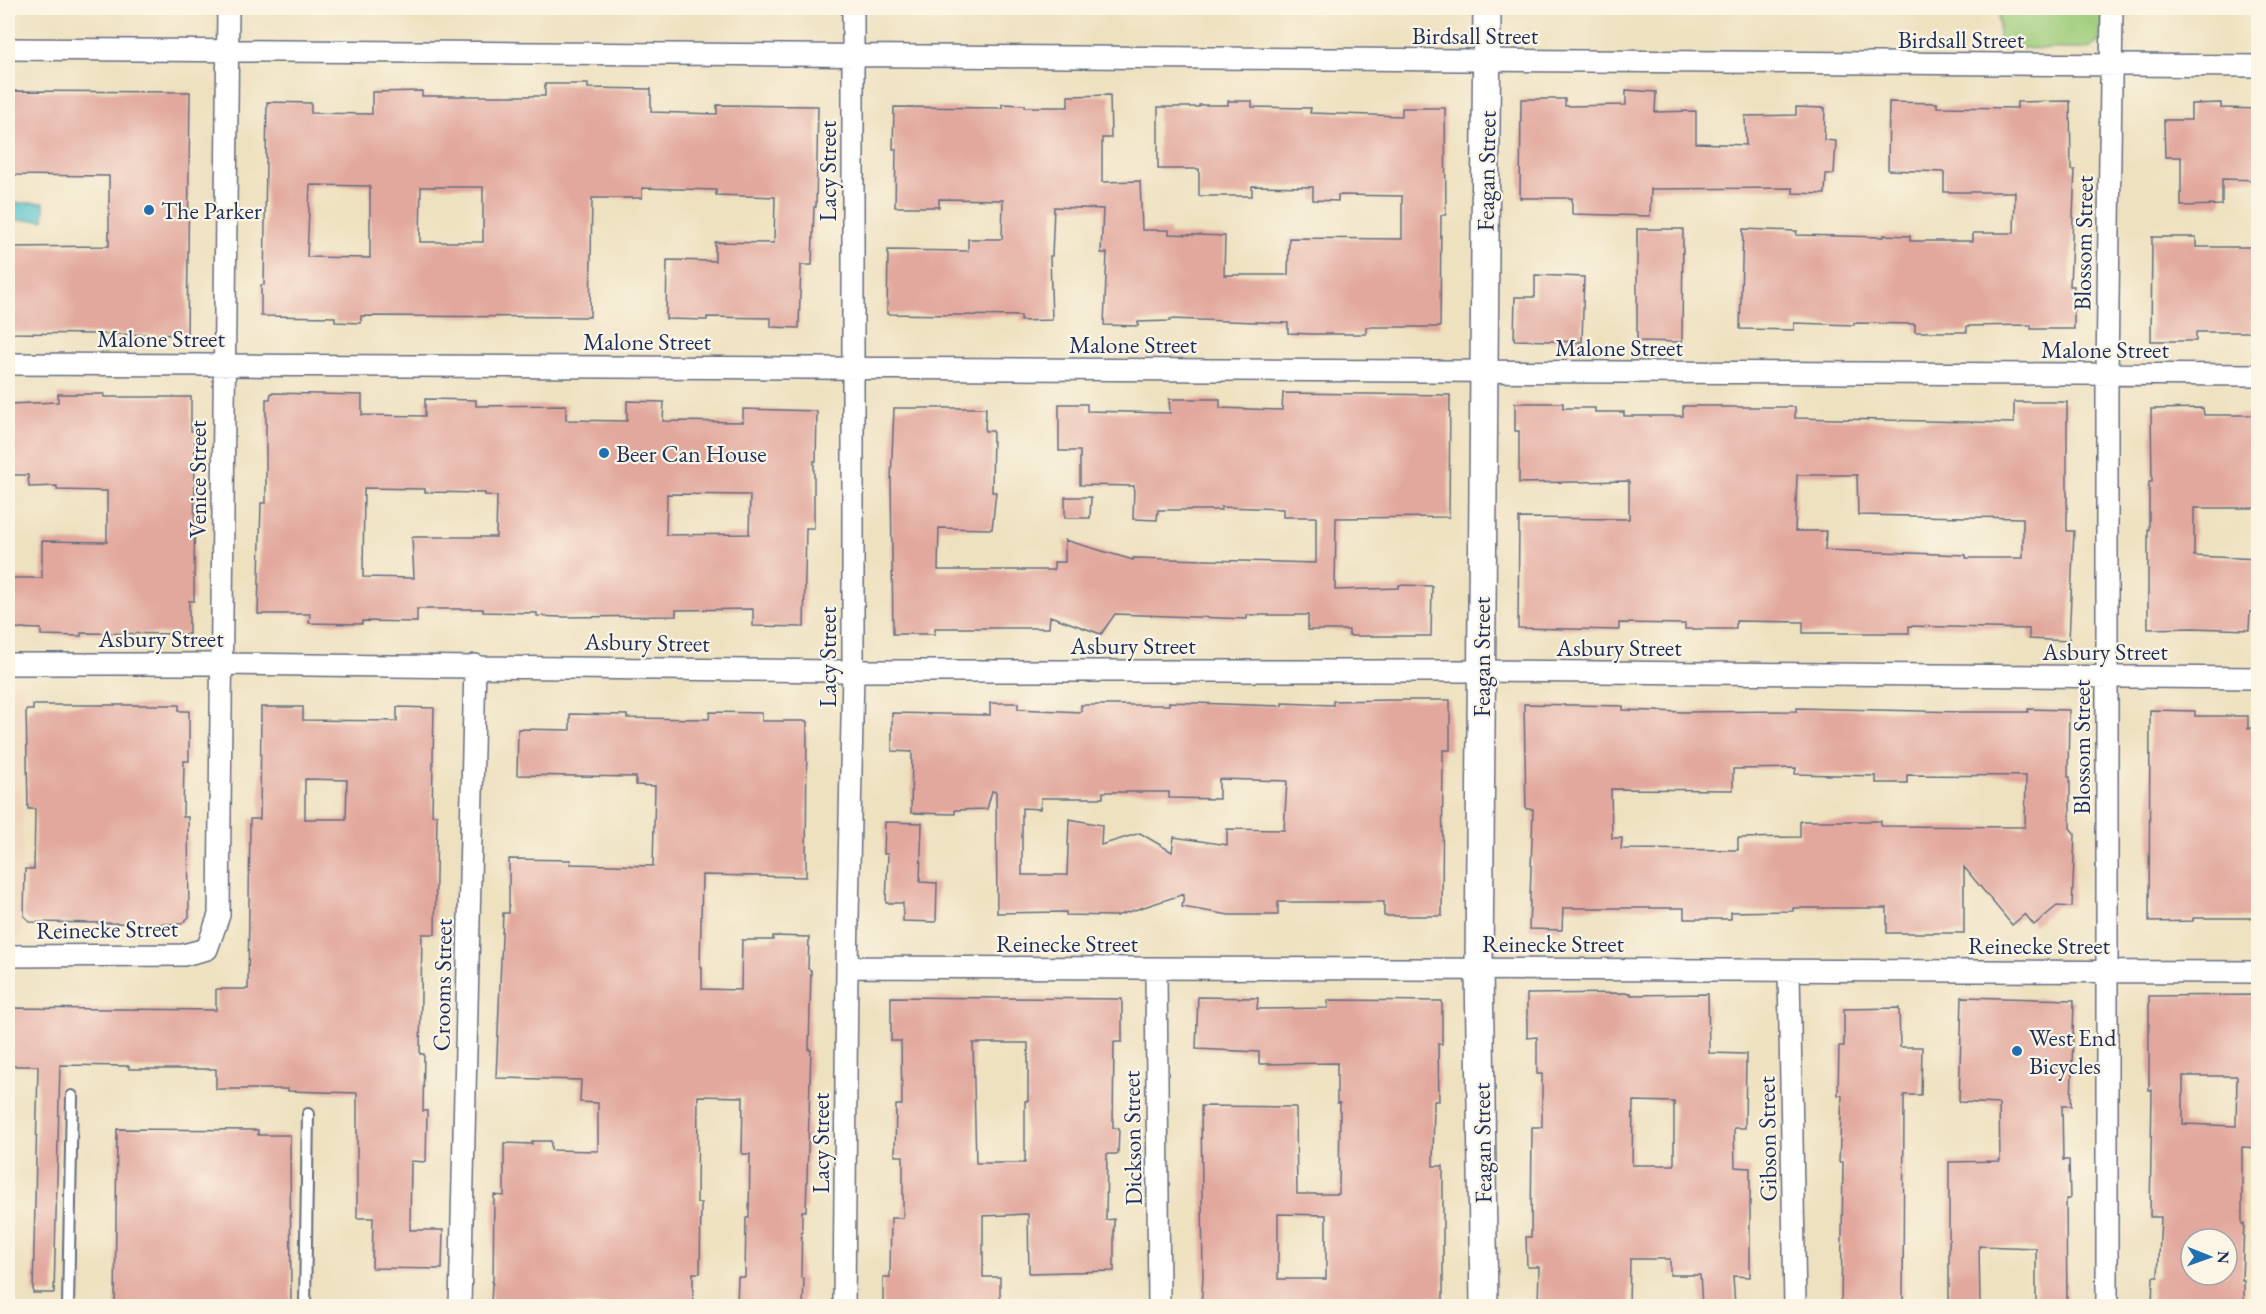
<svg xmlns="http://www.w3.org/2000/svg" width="2266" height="1314" font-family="'EB Garamond',serif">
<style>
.built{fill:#f0d5bc}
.green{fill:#9dcc7a;stroke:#5c7e6c;stroke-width:1.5}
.water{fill:#54c2ca;stroke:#387894;stroke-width:1.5}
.building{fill:#e2a89e;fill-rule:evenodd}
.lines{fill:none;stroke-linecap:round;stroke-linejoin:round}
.service-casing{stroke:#656d80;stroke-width:14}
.minor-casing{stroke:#656d80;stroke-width:24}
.tertiary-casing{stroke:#656d80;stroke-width:30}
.service{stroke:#fff;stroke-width:10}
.minor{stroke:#fff;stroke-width:21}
.tertiary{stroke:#fff;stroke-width:27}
.poi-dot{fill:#1f6fb2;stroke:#fcf5e5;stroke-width:2}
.labels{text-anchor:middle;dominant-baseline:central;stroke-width:4.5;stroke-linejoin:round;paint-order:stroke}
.street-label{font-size:24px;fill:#1b2f5e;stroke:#fcf5e5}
.poi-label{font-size:24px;fill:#1b2f5e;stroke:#fcf5e5;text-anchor:start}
</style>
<rect width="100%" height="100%" fill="#fcf5e5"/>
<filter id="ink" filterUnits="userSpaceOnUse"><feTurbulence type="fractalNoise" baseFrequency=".0167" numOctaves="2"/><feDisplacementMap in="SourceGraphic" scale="12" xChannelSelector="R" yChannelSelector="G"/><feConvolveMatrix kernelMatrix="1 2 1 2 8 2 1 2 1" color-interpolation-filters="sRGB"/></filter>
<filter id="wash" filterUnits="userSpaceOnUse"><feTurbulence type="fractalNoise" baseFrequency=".008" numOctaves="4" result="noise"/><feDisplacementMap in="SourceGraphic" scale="24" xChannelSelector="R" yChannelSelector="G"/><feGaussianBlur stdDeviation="1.35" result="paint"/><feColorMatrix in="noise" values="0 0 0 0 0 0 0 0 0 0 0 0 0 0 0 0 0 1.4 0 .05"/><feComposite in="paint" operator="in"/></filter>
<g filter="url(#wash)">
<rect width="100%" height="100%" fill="#eee1c0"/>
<path class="built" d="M 8,684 L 23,684 L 22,937 L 8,937 Z"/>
<path class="green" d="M 1999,8 L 2103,8 L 2102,33 L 2097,43 L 2091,47 L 2083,49 L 1999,48 Z"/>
<path class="water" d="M 8,203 L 44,203 L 44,220 L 8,220 Z"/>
<g id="blocks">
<path class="building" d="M 545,84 L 588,84 L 588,88 L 651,89 L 651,112 L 717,114 L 717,105 L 818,106 L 816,207 L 814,207 L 812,265 L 801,265 L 799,328 L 771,327 L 771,318 L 707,317 L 707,320 L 666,319 L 667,260 L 715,261 L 715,242 L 774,243 L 775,197 L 716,195 L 716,190 L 642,188 L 642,198 L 592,198 L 590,317 L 361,316 L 361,323 L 335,322 L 335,317 L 261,316 L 261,285 L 264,285 L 267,102 L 311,103 L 311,113 L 372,114 L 372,92 L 422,91 L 422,96 L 545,96 ZM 310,185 L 370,186 L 370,258 L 307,257 ZM 421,187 L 483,187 L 483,242 L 420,242 Z
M 1626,90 L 1656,92 L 1655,112 L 1696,111 L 1696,143 L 1746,145 L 1745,116 L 1796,115 L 1796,107 L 1825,108 L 1824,140 L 1836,141 L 1834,174 L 1826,174 L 1825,194 L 1793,193 L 1793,188 L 1651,189 L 1650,216 L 1572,214 L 1572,198 L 1520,198 L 1521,99 L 1565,99 L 1565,106 L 1626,105 Z
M 8,91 L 190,92 L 187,335 L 8,333 L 8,247 L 109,246 L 109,176 L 8,175 Z
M 1110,95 L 1111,138 L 1102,138 L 1102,182 L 1140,181 L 1142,230 L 1169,230 L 1169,234 L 1225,236 L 1224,275 L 1288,275 L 1289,238 L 1402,239 L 1402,196 L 1338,195 L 1338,201 L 1313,200 L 1313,187 L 1252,186 L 1252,196 L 1199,196 L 1199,169 L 1158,169 L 1158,107 L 1199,107 L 1199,105 L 1228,105 L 1228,101 L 1252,101 L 1252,107 L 1311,108 L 1310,113 L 1402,116 L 1402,108 L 1445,108 L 1446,215 L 1441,215 L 1440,327 L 1366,327 L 1366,334 L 1313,334 L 1288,333 L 1288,323 L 1170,319 L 1170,321 L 1138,322 L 1138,326 L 1104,325 L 1107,253 L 1101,253 L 1103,209 L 1054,207 L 1052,256 L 1050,256 L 1052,320 L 1021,321 L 1021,316 L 887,314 L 888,250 L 968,251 L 968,239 L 1002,239 L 1003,200 L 939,199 L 939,207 L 895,207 L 896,149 L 893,149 L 894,107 L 1002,108 L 1002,104 L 1025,105 L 1025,107 L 1068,107 L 1068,96 Z
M 2070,101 L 2071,170 L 2075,170 L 2070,286 L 2074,286 L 2074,329 L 2031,329 L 2031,325 L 1967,326 L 1967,332 L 1915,332 L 1915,324 L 1854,323 L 1854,325 L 1794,323 L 1794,330 L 1740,329 L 1743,229 L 1797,231 L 1796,235 L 1884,237 L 1884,235 L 1910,236 L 1910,241 L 1973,241 L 1973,233 L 2014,233 L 2015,192 L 1944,192 L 1944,172 L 1888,170 L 1889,102 L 1937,103 L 1937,107 L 2017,108 L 2017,102 Z
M 2221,103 L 2221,108 L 2259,109 L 2259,180 L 2222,179 L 2222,205 L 2181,206 L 2181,157 L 2165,157 L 2164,120 L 2191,120 L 2191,104 Z
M 1637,229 L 1683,229 L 1682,342 L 1637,341 Z
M 2152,237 L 2196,237 L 2196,247 L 2253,247 L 2253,332 L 2196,332 L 2196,341 L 2151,341 Z
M 1535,275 L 1584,277 L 1582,342 L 1514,340 L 1515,297 L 1535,297 Z
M 271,393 L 362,395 L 362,415 L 425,416 L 425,399 L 476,400 L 476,406 L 566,405 L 566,420 L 627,421 L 627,401 L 664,402 L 663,421 L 743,422 L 743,409 L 817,411 L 816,461 L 814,461 L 814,528 L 806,528 L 804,627 L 753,626 L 753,609 L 676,610 L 676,616 L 560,617 L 537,616 L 537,613 L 483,612 L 483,609 L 417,609 L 417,622 L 362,621 L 362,624 L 309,623 L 310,614 L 258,614 L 261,503 L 266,503 L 266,399 L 270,399 ZM 364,488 L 425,489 L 425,492 L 485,493 L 485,495 L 497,496 L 496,537 L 412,537 L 414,578 L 363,577 ZM 667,494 L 750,495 L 749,534 L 666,535 Z
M 1283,393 L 1450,395 L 1449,517 L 1336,518 L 1335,590 L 1399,588 L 1399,585 L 1432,586 L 1431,636 L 1349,636 L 1349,630 L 1308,630 L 1308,615 L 1247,615 L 1247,619 L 1115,614 L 1101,634 L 1050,616 L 1049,628 L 935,628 L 935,634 L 893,634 L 891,480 L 894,408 L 986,408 L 985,431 L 993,431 L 992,492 L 996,492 L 992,529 L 939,528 L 938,570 L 1054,570 L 1054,562 L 1065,562 L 1065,540 L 1133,560 L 1133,558 L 1316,563 L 1316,517 L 1283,517 L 1283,509 L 1221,507 L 1221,510 L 1158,510 L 1157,520 L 1133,519 L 1134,486 L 1080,485 L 1080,451 L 1059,451 L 1059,404 L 1087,404 L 1087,411 L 1170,413 L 1169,399 L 1220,399 L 1220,408 L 1282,410 Z
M 58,394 L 104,394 L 104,397 L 191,397 L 191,431 L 195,431 L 194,601 L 189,601 L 189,634 L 81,633 L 81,636 L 41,635 L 41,629 L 8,628 L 8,578 L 42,578 L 42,541 L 107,542 L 107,491 L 57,490 L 57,486 L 29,487 L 28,475 L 8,475 L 8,404 L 58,402 Z
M 2014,402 L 2067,402 L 2067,531 L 2074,531 L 2069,641 L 2029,639 L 2029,629 L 1909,626 L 1909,633 L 1803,633 L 1803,622 L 1736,621 L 1736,629 L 1685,629 L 1685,624 L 1619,623 L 1619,630 L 1518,628 L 1519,518 L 1629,519 L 1629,481 L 1519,483 L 1519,431 L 1515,431 L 1515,403 L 1563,403 L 1563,408 L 1595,408 L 1595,412 L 1624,412 L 1624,416 L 1683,416 L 1683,406 L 1721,406 L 1721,407 L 1795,407 L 1795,418 L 2014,423 ZM 1797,475 L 1857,475 L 1858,515 L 2023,518 L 2023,558 L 1966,558 L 1966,555 L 1825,550 L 1826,531 L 1795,531 Z
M 2203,408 L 2204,415 L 2256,415 L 2256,426 L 2259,426 L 2259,508 L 2194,508 L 2194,556 L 2259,559 L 2259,612 L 2250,612 L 2249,630 L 2193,628 L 2148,629 L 2148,529 L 2149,529 L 2149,482 L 2152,482 L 2151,409 Z
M 1065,497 L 1091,497 L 1090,518 L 1065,518 Z
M 1390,700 L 1450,700 L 1450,750 L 1443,750 L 1442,916 L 1384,916 L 1384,902 L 1278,902 L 1278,915 L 1229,915 L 1182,907 L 1184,894 L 1116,916 L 1066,915 L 1066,912 L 997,913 L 996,792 L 992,791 L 987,809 L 955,810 L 955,814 L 911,813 L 912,752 L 892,751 L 892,713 L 990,715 L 990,703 L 1018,703 L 1018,709 L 1081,712 L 1081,705 L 1169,705 L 1169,702 L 1282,706 L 1282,703 L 1333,705 L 1333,701 ZM 1219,779 L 1287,781 L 1284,830 L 1227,829 L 1227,845 L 1174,837 L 1172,852 L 1140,833 L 1101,845 L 1102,825 L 1069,819 L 1067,875 L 1022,875 L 1022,808 L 1040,809 L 1041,798 L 1103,798 L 1103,792 L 1169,792 L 1169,798 L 1219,799 Z
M 1524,704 L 1623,706 L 1623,710 L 1684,712 L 1797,711 L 1797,708 L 1962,712 L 2028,712 L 2028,709 L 2069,710 L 2068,777 L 2070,777 L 2070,828 L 2075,834 L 2072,907 L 2057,906 L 2034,925 L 2025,914 L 2012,925 L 1964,867 L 1964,933 L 1887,933 L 1887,908 L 1793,908 L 1793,911 L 1731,912 L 1731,919 L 1684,919 L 1684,908 L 1563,908 L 1562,930 L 1529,929 L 1533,809 L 1526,809 ZM 1796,768 L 1795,774 L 1876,776 L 1876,783 L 1907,783 L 1907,775 L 2026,776 L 2025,827 L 1881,826 L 1881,821 L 1800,821 L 1800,837 L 1738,838 L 1738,850 L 1621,849 L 1622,838 L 1612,838 L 1611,789 L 1733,790 L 1733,769 Z
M 33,705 L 179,705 L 179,711 L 189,711 L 189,761 L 184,761 L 183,817 L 188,817 L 189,917 L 181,924 L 30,922 L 24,916 L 25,869 L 34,869 L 35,809 L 28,809 L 26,710 L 33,710 Z
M 261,707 L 303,707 L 303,720 L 397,721 L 397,707 L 434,708 L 432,815 L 437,815 L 435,934 L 422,934 L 420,1054 L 424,1054 L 423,1111 L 427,1111 L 426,1162 L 411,1161 L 410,1230 L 443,1230 L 442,1269 L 372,1268 L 373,1218 L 357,1218 L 357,1093 L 288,1091 L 288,1089 L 216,1089 L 216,1069 L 129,1069 L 129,1066 L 60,1065 L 54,1293 L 33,1293 L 38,1066 L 8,1066 L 8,1008 L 216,1010 L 216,989 L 248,989 L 250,819 L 260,819 ZM 305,779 L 347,780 L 346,819 L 305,819 Z
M 2150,710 L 2195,711 L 2195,716 L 2248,716 L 2248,728 L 2259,728 L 2259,918 L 2193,918 L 2193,921 L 2149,922 Z
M 710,712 L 762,713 L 762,721 L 807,721 L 806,877 L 702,875 L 700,967 L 702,967 L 702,989 L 741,990 L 742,940 L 773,940 L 773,936 L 809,937 L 808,969 L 811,970 L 809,1050 L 811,1050 L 806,1211 L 802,1211 L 801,1278 L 804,1278 L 803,1306 L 737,1306 L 738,1277 L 745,1277 L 746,1218 L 749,1218 L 750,1154 L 742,1154 L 743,1097 L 698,1096 L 697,1203 L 701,1203 L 700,1273 L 693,1273 L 693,1306 L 491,1304 L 492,1282 L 493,1283 L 494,1195 L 504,1196 L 504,1143 L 532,1144 L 532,1141 L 551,1141 L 551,1150 L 598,1151 L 598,1103 L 580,1102 L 581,1080 L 496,1078 L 503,913 L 509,913 L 509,859 L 571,860 L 570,864 L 653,866 L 655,786 L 636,785 L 636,777 L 517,775 L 518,729 L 570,730 L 570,714 L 627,715 L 627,718 L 709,719 Z
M 885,822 L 922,823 L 920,882 L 937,883 L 936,922 L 903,921 L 903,903 L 886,903 L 888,854 L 884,854 Z
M 1631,993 L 1631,995 L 1708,994 L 1709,1053 L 1746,1054 L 1745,1128 L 1734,1128 L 1735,1167 L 1750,1168 L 1750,1277 L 1733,1276 L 1735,1306 L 1702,1306 L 1700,1275 L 1670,1275 L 1670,1259 L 1630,1259 L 1629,1306 L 1538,1306 L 1539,1267 L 1527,1267 L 1526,1237 L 1531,1237 L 1532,1127 L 1542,1127 L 1542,1074 L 1537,1074 L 1537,1037 L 1527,1038 L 1527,994 ZM 1633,1101 L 1674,1102 L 1674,1165 L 1632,1165 Z
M 2259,995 L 2259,1148 L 2242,1147 L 2242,1224 L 2244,1224 L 2242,1280 L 2244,1280 L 2244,1306 L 2152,1306 L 2153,1277 L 2158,1277 L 2161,1217 L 2150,1217 L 2152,1090 L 2149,1090 L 2149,996 ZM 2183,1076 L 2237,1076 L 2236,1126 L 2183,1124 ZM 2191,1239 L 2227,1239 L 2227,1275 L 2191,1275 Z
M 891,997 L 1122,999 L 1122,1042 L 1114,1042 L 1113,1128 L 1119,1128 L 1118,1154 L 1107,1154 L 1106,1220 L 1114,1219 L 1114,1271 L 1029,1273 L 1028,1214 L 983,1216 L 983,1277 L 1000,1277 L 1000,1306 L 883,1306 L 883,1277 L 890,1277 L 891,1218 L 903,1218 L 903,1156 L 895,1156 L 896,1105 L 902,1105 L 901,1041 L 891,1041 ZM 973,1043 L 1028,1043 L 1028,1101 L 1025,1101 L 1025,1163 L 976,1163 Z
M 1198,997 L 1258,998 L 1257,1009 L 1328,1008 L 1328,1000 L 1442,1001 L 1442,1044 L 1438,1044 L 1439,1101 L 1434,1101 L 1433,1166 L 1443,1166 L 1443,1306 L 1201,1306 L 1203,1278 L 1201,1106 L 1296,1107 L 1297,1194 L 1339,1194 L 1340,1103 L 1337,1103 L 1337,1063 L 1259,1064 L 1259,1052 L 1196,1049 ZM 1278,1214 L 1326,1215 L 1326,1279 L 1278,1279 Z
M 1962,997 L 2074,1000 L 2071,1106 L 2062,1106 L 2063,1160 L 2069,1160 L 2070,1199 L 2066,1199 L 2067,1306 L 2036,1306 L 2036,1248 L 1979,1246 L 1980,1306 L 1949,1306 L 1949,1162 L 2000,1161 L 1999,1104 L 1959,1102 Z
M 1899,1008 L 1900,1047 L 1922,1047 L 1921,1095 L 1904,1095 L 1903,1306 L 1841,1306 L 1843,1162 L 1839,1162 L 1842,1095 L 1838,1095 L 1839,1046 L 1844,1046 L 1844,1009 Z
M 117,1129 L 258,1130 L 258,1135 L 290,1135 L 291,1306 L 115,1306 Z"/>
</g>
</g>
<g filter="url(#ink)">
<use href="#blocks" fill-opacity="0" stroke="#656d80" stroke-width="1.5"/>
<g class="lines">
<g class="service-casing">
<path id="service" d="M 68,1306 L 72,1096
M 305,1306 L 308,1114"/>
</g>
<g class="minor-casing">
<path id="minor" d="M 8,49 L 2258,66
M 8,364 L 2258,375
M 8,664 L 221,664 L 833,671 L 1481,671 L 2258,678
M 8,956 L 183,955 L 207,949 L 219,915 L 228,8
M 847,967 L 2258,972
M 1156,969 L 1159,1306
M 1789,971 L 1795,1306
M 460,1306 L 475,665
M 844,1306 L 847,967 L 853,671 L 853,8
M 2107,1306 L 2107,374 L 2112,8"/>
</g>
<g class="tertiary-casing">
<path id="tertiary" d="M 1484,1306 L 1479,968 L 1487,8"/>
</g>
<use href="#service" class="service"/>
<use href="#minor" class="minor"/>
<use href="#tertiary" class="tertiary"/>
</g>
</g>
<g class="poi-dot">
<circle cx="149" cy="210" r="6"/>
<circle cx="604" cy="453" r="6"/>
<circle cx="2017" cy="1051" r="6"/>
</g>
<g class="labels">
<g class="street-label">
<text x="1475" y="35">Birdsall Street</text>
<text x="1961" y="39">Birdsall Street</text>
<text transform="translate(827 171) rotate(-90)">Lacy Street</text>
<text transform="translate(1486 171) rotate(-89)">Feagan Street</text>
<text transform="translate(2083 243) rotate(-89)">Blossom Street</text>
<text x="161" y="338">Malone Street</text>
<text x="647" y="341">Malone Street</text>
<text x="1133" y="344">Malone Street</text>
<text x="1619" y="347">Malone Street</text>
<text x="2105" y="349">Malone Street</text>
<text transform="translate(197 479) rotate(-90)">Venice Street</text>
<text x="161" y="638">Asbury Street</text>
<text transform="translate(647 642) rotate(1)">Asbury Street</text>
<text x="1133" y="645">Asbury Street</text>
<text x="1619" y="647">Asbury Street</text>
<text x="2105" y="651">Asbury Street</text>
<text transform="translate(827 657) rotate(-90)">Lacy Street</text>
<text transform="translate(1481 657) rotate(-90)">Feagan Street</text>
<text transform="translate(2081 747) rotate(-90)">Blossom Street</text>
<text transform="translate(107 929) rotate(-1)">Reinecke Street</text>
<text x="1067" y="943">Reinecke Street</text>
<text x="1553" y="943">Reinecke Street</text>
<text x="2039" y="945">Reinecke Street</text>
<text transform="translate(442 985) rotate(-89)">Crooms Street</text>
<text transform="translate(1132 1138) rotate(-91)">Dickson Street</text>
<text transform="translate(1767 1139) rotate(-91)">Gibson Street</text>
<text transform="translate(820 1143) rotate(-90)">Lacy Street</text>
<text transform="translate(1482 1143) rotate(-91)">Feagan Street</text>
</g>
<g class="poi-label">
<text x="161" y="210">The Parker</text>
<text x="616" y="453">Beer Can House</text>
<text x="2029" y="1037">West End<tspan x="2029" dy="28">Bicycles</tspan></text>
</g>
</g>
<rect width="2266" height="1314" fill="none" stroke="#fcf5e5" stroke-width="30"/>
<g transform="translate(2209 1257) rotate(91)"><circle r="28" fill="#fcf5e5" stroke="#a2a6af" stroke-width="1.5"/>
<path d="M0-4.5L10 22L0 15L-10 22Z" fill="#1f6fb2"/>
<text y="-9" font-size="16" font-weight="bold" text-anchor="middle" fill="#1b2f5e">N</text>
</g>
</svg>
